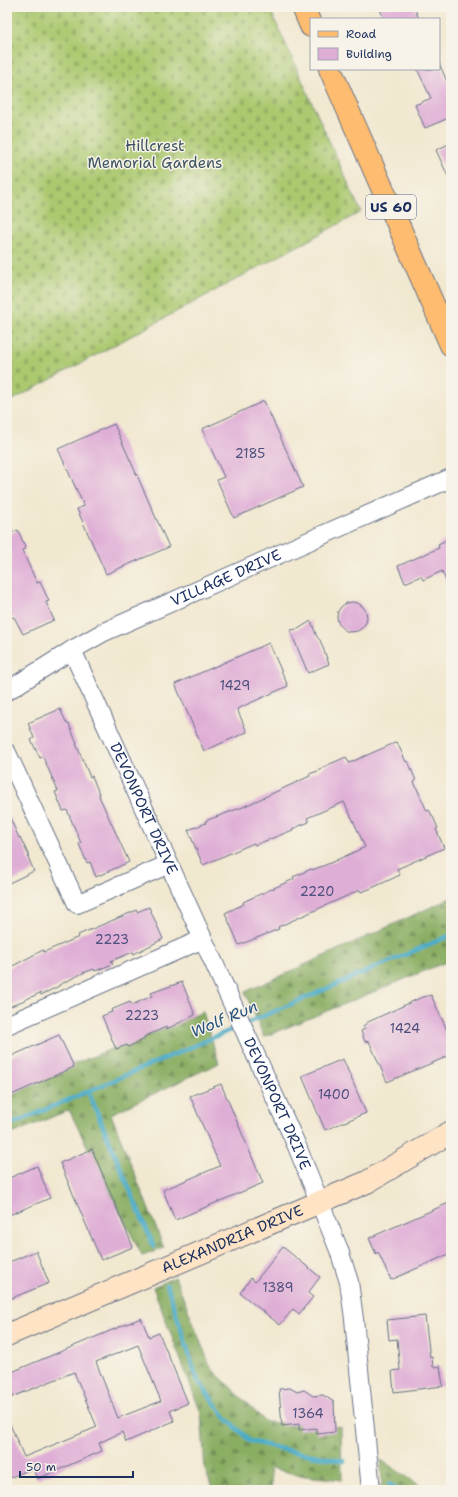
<svg xmlns="http://www.w3.org/2000/svg" width="458" height="1497" font-family="'Shantell Sans',sans-serif">
<style>
.forest{fill:url(#forest-firs);stroke:#526e60}
.cemetery{fill:url(#cemetery-stones);stroke:#647c67}
.lines{fill:none;stroke-linecap:round;stroke-linejoin:round}
.stream{stroke:#49acc9;stroke-width:4.5}
.building{fill:#dfaed6;fill-rule:evenodd}
.street-casing{stroke:#667086;stroke-width:20}
.secondary-casing{stroke:#667086;stroke-width:24}
.primary-casing{stroke:#667086;stroke-width:24}
.street{stroke:#fff;stroke-width:18}
.secondary{stroke:#fee4c5;stroke-width:22}
.primary{stroke:#fdbc6f;stroke-width:22}
.labels{text-anchor:middle;dominant-baseline:central;stroke-width:3;stroke-linejoin:round;paint-order:stroke}
.number-label{font-size:13px;fill:#4c4f7c}
.shield{fill:#f7f3e8;stroke:#5d6a87;stroke-width:1}
.shield-label{font-size:14px;font-weight:bold;fill:#1b2f5e}
.park-label{font-size:15px;fill:#3f5662;stroke:#f7f3e8}
.street-label{font-size:15px;fill:#1b2f5e;stroke:#f7f3e8}
.water-label{font-size:16px;font-style:italic;fill:#29547e;stroke:#f7f3e8}
</style>
<defs>
<pattern id="forest-firs" width="22" height="20" patternUnits="userSpaceOnUse"><rect width="22" height="20" fill="#89ad62"/><path d="M5 1l3.5 6h-7zM16 11l3.5 6h-7z" fill="#6f8d54"/></pattern>
<pattern id="cemetery-stones" width="16" height="16" patternUnits="userSpaceOnUse"><rect width="16" height="16" fill="#acc970"/><path d="M2 7V4a2 2 0 0 1 4 0v3zM10 15v-3a2 2 0 0 1 4 0v3z" fill="#93ad63"/></pattern>
</defs>
<rect width="100%" height="100%" fill="#f7f3e8"/>
<filter id="ink" filterUnits="userSpaceOnUse"><feTurbulence type="fractalNoise" baseFrequency=".025" numOctaves="2"/><feDisplacementMap in="SourceGraphic" scale="8" xChannelSelector="R" yChannelSelector="G"/><feConvolveMatrix kernelMatrix="1 2 1 2 8 2 1 2 1" color-interpolation-filters="sRGB"/></filter>
<filter id="wash" filterUnits="userSpaceOnUse"><feTurbulence type="fractalNoise" baseFrequency=".012" numOctaves="4" result="noise"/><feDisplacementMap in="SourceGraphic" scale="16" xChannelSelector="R" yChannelSelector="G"/><feGaussianBlur stdDeviation="0.9" result="paint"/><feColorMatrix in="noise" values="0 0 0 0 0 0 0 0 0 0 0 0 0 0 0 0 0 1.4 0 .05"/><feComposite in="paint" operator="in"/></filter>
<g filter="url(#wash)">
<rect width="100%" height="100%" fill="#f1e8d0"/>
<path class="forest" d="M 451,898 L 451,960 L 264,1037 L 245,992 Z
M 203,1012 L 219,1063 L 111,1114 L 164,1248 L 142,1256 L 69,1110 L 7,1136 L 7,1091 Z
M 175,1277 L 211,1368 L 266,1422 L 341,1427 L 342,1480 L 305,1476 L 270,1468 L 272,1490 L 213,1490 L 205,1470 L 201,1413 L 153,1287 Z
M 381,1460 L 427,1490 L 382,1490 Z"/>
<path class="cemetery" d="M 7,7 L 269,7 L 361,212 L 7,403 Z"/>
<g class="lines">
<path class="stream" d="M 245,1024 L 451,935
M 88,1091 L 154,1247
M 7,1126 L 238,1027
M 167,1285 L 197,1379 L 225,1417 L 250,1441 L 286,1450 L 344,1461
M 389,1484 L 397,1490"/>
</g>
<g id="blocks">
<path class="building" d="M 379,7 L 414,7 L 419,19 L 384,19 Z
M 439,63 L 451,91 L 451,117 L 425,128 L 415,105 L 431,98 L 417,69 L 439,69 Z
M 451,143 L 451,183 L 436,150 Z
M 264,401 L 303,487 L 234,518 L 217,480 L 224,477 L 202,429 Z
M 114,424 L 169,547 L 106,574 L 77,509 L 84,506 L 58,449 Z
M 18,530 L 26,549 L 22,550 L 37,583 L 40,582 L 49,601 L 46,602 L 54,620 L 23,634 L 14,617 L 11,618 L 7,610 L 7,535 Z
M 451,538 L 451,593 L 442,571 L 423,580 L 421,576 L 405,583 L 398,566 L 439,548 L 438,544 Z
M337 617a15 15 0 1 1 30 0a15 15 0 1 1-30 0Z
M 311,621 L 317,637 L 320,640 L 329,664 L 308,673 L 290,630 L 298,629 Z
M 269,643 L 288,686 L 237,709 L 247,732 L 204,751 L 175,684 Z
M 60,709 L 67,724 L 69,724 L 77,744 L 76,744 L 90,777 L 92,776 L 100,796 L 99,796 L 129,862 L 96,877 L 90,862 L 87,863 L 79,844 L 81,843 L 67,810 L 63,811 L 55,792 L 58,791 L 43,757 L 40,758 L 31,740 L 34,738 L 28,723 Z
M 397,742 L 406,762 L 408,761 L 416,781 L 414,782 L 427,811 L 429,810 L 434,819 L 438,828 L 436,829 L 444,848 L 397,869 L 400,875 L 372,888 L 361,892 L 360,890 L 278,927 L 279,929 L 239,945 L 225,913 L 244,904 L 243,902 L 256,896 L 294,879 L 293,877 L 311,869 L 312,870 L 328,864 L 365,847 L 353,820 L 344,802 L 307,818 L 309,822 L 292,829 L 293,830 L 255,845 L 254,843 L 203,865 L 188,830 L 206,823 L 205,821 L 243,807 L 310,776 L 309,774 L 318,771 L 321,769 L 321,768 L 346,757 L 349,763 Z
M 7,811 L 19,838 L 20,837 L 29,856 L 28,857 L 34,871 L 7,884 Z
M 149,907 L 163,939 L 134,954 L 133,952 L 111,961 L 113,964 L 95,971 L 94,969 L 83,973 L 59,985 L 59,986 L 41,995 L 40,993 L 7,1008 L 7,969 L 43,950 L 44,952 L 79,937 L 78,935 L 137,910 L 137,912 Z
M 182,982 L 195,1015 L 167,1029 L 166,1027 L 144,1037 L 145,1039 L 128,1047 L 127,1045 L 116,1049 L 102,1016 L 112,1012 L 111,1010 L 130,1002 L 132,1005 L 152,996 L 151,993 Z
M 431,995 L 451,1039 L 451,1055 L 387,1082 L 369,1041 L 365,1042 L 361,1031 L 365,1029 L 363,1026 L 366,1024 L 366,1023 L 420,998 Z
M 59,1035 L 74,1067 L 7,1097 L 7,1058 Z
M 343,1059 L 366,1113 L 325,1130 L 302,1076 Z
M 221,1084 L 263,1183 L 175,1220 L 163,1190 L 220,1166 L 190,1096 Z
M 92,1149 L 133,1247 L 101,1260 L 60,1163 Z
M 37,1166 L 50,1198 L 7,1216 L 7,1179 Z
M 451,1202 L 451,1253 L 391,1280 L 378,1252 L 376,1254 L 369,1238 Z
M 283,1247 L 320,1277 L 308,1293 L 313,1297 L 299,1314 L 293,1309 L 280,1325 L 240,1293 L 251,1278 L 255,1282 Z
M 36,1251 L 49,1283 L 7,1300 L 7,1263 Z
M 425,1316 L 430,1358 L 432,1357 L 433,1367 L 440,1366 L 443,1386 L 394,1392 L 392,1371 L 400,1370 L 397,1339 L 389,1340 L 387,1320 Z
M 141,1318 L 149,1337 L 159,1333 L 188,1403 L 170,1411 L 174,1421 L 126,1442 L 122,1432 L 99,1443 L 102,1451 L 37,1479 L 33,1468 L 7,1479 L 7,1417 L 24,1457 L 97,1427 L 74,1372 L 7,1399 L 7,1374 ZM 138,1345 L 161,1401 L 118,1418 L 96,1362 Z
M 290,1388 L 297,1392 L 304,1390 L 313,1396 L 323,1395 L 334,1402 L 335,1432 L 317,1434 L 316,1428 L 299,1430 L 299,1424 L 282,1426 L 279,1389 Z"/>
</g>
</g>
<g filter="url(#ink)">
<use href="#blocks" fill-opacity="0" stroke="#667086" stroke-width="1"/>
<g class="lines">
<g class="street-casing">
<g id="street">
<path id="s1" d="M 72,650 L 296,1144 L 339,1250 L 349,1282 L 354,1319 L 371,1490"/>
<path id="s2" d="M 7,691 L 72,650 L 104,632 L 451,478"/>
<path d="M 7,753 L 77,904 L 169,864"/>
<path d="M 7,1025 L 203,939"/>
</g>
</g>
<g class="secondary-casing">
<g id="secondary">
<path id="s3" d="M 7,1335 L 367,1182 L 451,1132"/>
</g>
</g>
<g class="primary-casing">
<path id="primary" d="M 303,7 L 311,26
M 330,69 L 451,345"/>
</g>
<use href="#street" class="street"/>
<use href="#secondary" class="secondary"/>
<use href="#primary" class="primary"/>
</g>
</g>
<g class="labels">
<g class="number-label">
<text x="250" y="453">2185</text>
<text x="235" y="685">1429</text>
<text x="317" y="891">2220</text>
<text x="112" y="939">2223</text>
<text x="142" y="1015">2223</text>
<text x="405" y="1028">1424</text>
<text x="334" y="1094">1400</text>
<text x="278" y="1287">1389</text>
<text x="308" y="1413">1364</text>
</g>
<rect class="shield" x="366" y="195" width="50" height="24" rx="3"/>
<g class="shield-label">
<text x="391" y="207">US 60</text>
</g>
<g class="park-label">
<text x="155" y="146">Hillcrest<tspan x="155" dy="17">Memorial Gardens</tspan></text>
</g>
<g class="street-label">
<text stroke="none"><textPath href="#s2" startOffset="247">VILLAGE DRIVE</textPath></text>
<text stroke="none"><textPath href="#s1" startOffset="174">DEVONPORT DRIVE</textPath></text>
<text stroke="none"><textPath href="#s1" startOffset="498">DEVONPORT DRIVE</textPath></text>
<text stroke="none"><textPath href="#s3" startOffset="245">ALEXANDRIA DRIVE</textPath></text>
</g>
<g class="water-label">
<text transform="translate(224 1019) rotate(-23)">Wolf Run</text>
</g>
</g>
<rect width="458" height="1497" fill="none" stroke="#f7f3e8" stroke-width="24"/>
<rect x="310" y="18" width="130" height="52" fill="#f7f3e8" stroke="#9fa5b1"/>
<rect x="318" y="31" width="20" height="6" fill="#fdbc6f" stroke="#9fa5b1"/>
<text x="346" y="38" font-size="12" fill="#1b2f5e">Road</text>
<rect x="318" y="48" width="20" height="12" fill="#dfaed6" stroke="#9fa5b1"/>
<text x="346" y="58" font-size="12" fill="#1b2f5e">Building</text>
<path d="M20 1471v6h113v-6" fill="none" stroke="#1b2f5e" stroke-width="2"/>
<text x="26" y="1471" font-size="12" fill="#1b2f5e" stroke="#f7f3e8" stroke-width="3" paint-order="stroke">50 m</text>
</svg>
